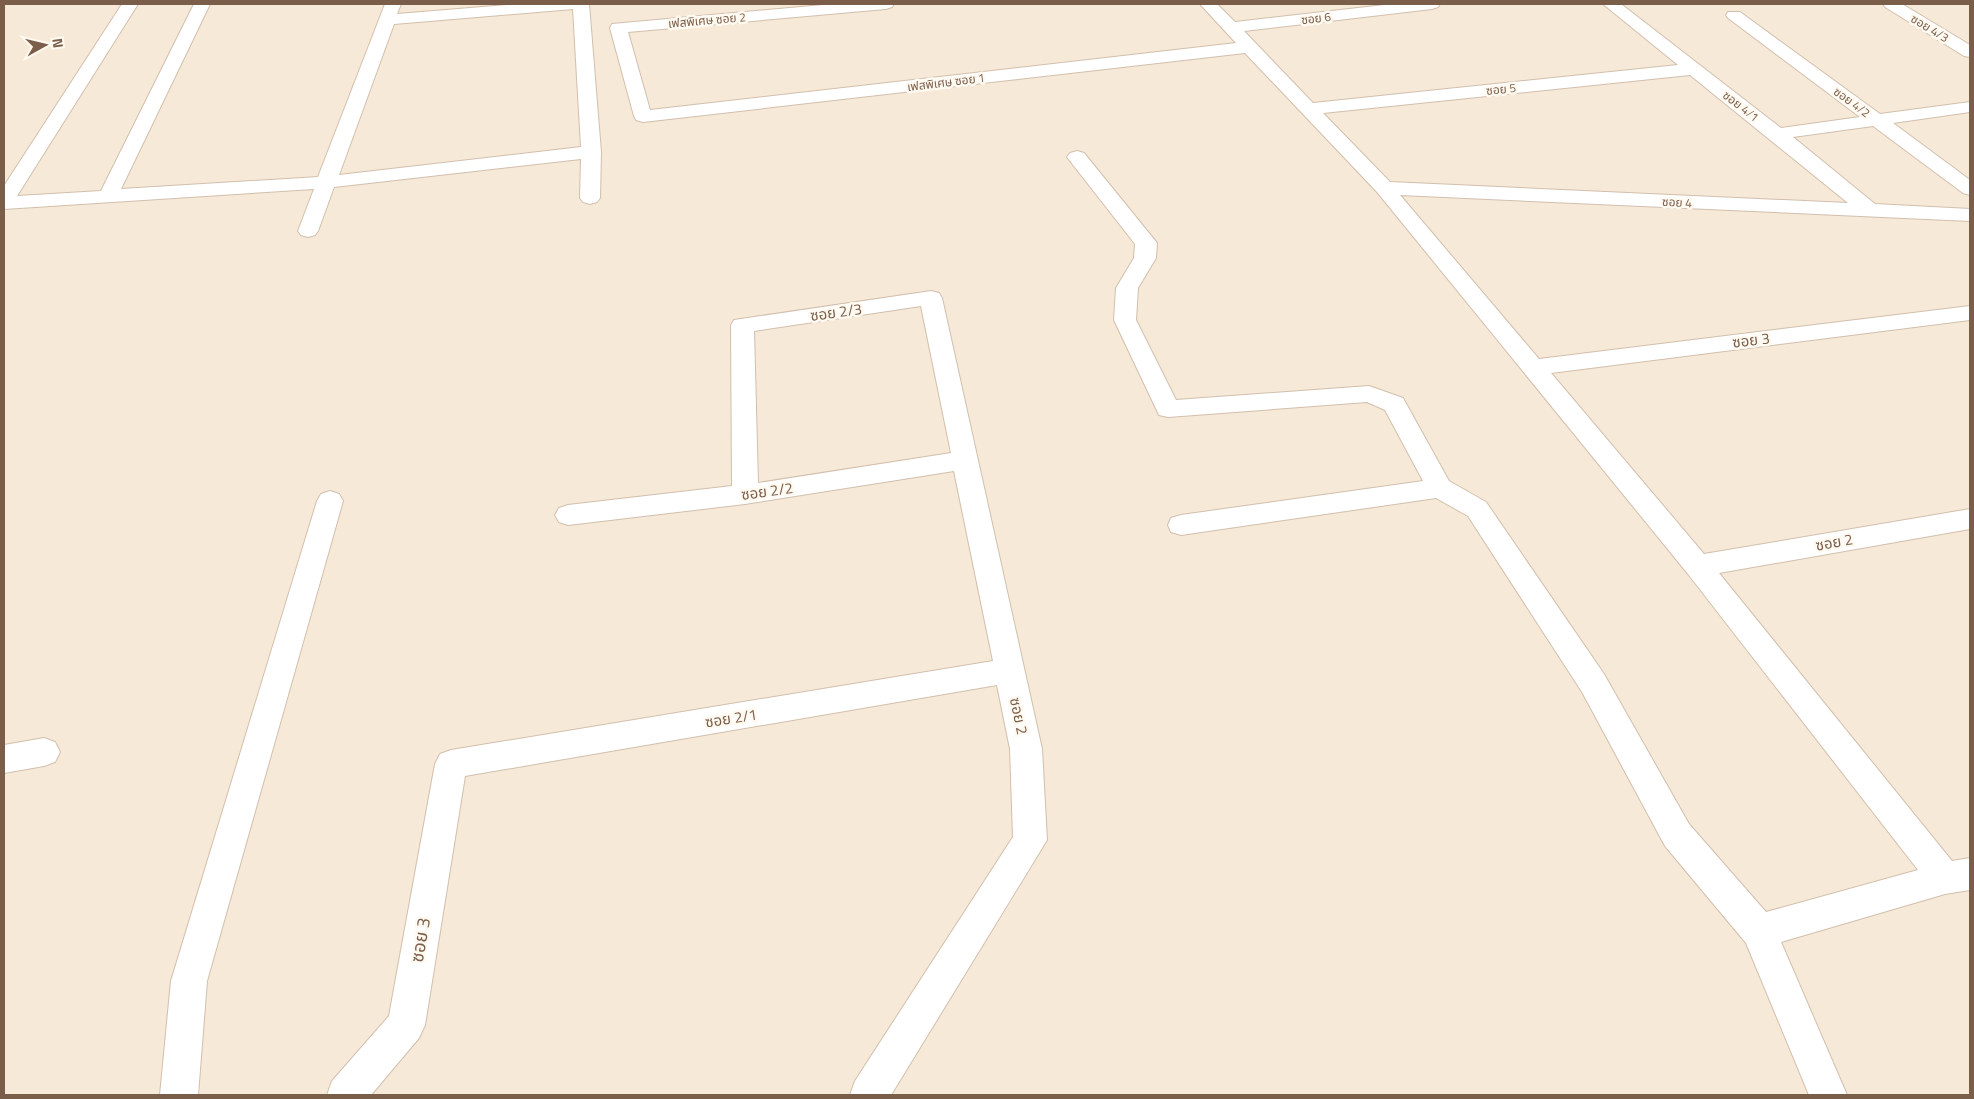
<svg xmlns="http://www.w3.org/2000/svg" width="1974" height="1099" font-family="'Titillium Web','Noto Sans Thai',sans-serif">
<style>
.residential{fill:#f6e9d7}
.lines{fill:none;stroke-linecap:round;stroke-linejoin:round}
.street-casing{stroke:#d2bfad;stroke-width:2}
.street{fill:#fff;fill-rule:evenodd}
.labels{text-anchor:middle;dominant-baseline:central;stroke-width:5;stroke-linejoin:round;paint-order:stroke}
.far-street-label{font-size:12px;fill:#7b5e4a;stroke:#fffaf1}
.street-label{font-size:15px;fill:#7b5e4a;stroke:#fffaf1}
.near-street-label{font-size:18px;fill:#7b5e4a;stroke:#fffaf1}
</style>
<rect width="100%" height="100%" fill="#fef7e9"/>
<path class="residential" d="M 4,4 L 1970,4 L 1970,1095 L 4,1095 Z"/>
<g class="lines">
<g class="street-casing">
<path id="street" d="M 122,4 L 138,4 L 17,196 L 101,191 L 194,4 L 210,4 L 121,189 L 318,177 L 385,4 L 401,4 L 397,14 L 520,4 L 589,4 L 601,152 L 600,198 L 597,202 L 590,204 L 583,202 L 580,198 L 581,159 L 334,187 L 318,231 L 315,235 L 308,237 L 301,235 L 298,231 L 314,189 L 4,209 L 4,186 ZM 573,9 L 581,147 L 339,175 L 394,24 Z
M 834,4 L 894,4 L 892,7 L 886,9 L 628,32 L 650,110 L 1236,43 L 1200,4 L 1217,4 L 1235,22 L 1393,4 L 1440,4 L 1438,7 L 1432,9 L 1244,31 L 1313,103 L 1678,65 L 1603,4 L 1621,4 L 1781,128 L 1860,117 L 1728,18 L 1726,15 L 1728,12 L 1740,12 L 1880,114 L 1970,102 L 1970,112 L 1893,123 L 1970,180 L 1970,195 L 1963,193 L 1873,126 L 1793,137 L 1875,204 L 1970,209 L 1970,221 L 1400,195 L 1539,359 L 1970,306 L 1970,320 L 1551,373 L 1704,554 L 1970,509 L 1970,529 L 1719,573 L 1952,861 L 1970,858 L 1970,890 L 1945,894 L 1781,942 L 1847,1095 L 1809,1095 L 1746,943 L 1665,846 L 1582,692 L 1468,516 L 1436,498 L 1181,535 L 1171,532 L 1168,525 L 1171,518 L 1181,515 L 1423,481 L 1385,410 L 1367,402 L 1168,417 L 1159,415 L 1114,320 L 1116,288 L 1134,258 L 1135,244 L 1070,161 L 1067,157 L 1070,153 L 1077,151 L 1084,153 L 1157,243 L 1156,258 L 1138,288 L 1136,320 L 1176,400 L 1369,386 L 1403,398 L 1449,481 L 1486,502 L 1604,674 L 1689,824 L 1766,912 L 1918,870 L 1688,574 L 1377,192 L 1245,53 L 643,122 L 636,120 L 634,116 L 610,28 L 612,24 ZM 1690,75 L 1848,203 L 1390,182 L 1323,113 Z
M 1883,4 L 1902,4 L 1970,45 L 1970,57 L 1964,56 L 1885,7 Z
M 931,291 L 939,293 L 942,298 L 1042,749 L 1047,840 L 891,1095 L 850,1095 L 855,1081 L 1013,837 L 1010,749 L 997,685 L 465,776 L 425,1025 L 419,1038 L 371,1095 L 327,1095 L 332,1081 L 389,1016 L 435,764 L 440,754 L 451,750 L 993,661 L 954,471 L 745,504 L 568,525 L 559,522 L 555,515 L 559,508 L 568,505 L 732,486 L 731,325 L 734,320 ZM 921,306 L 951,453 L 758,483 L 754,331 Z
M 330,491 L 339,494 L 343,501 L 207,981 L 198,1095 L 160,1095 L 171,981 L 317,501 L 321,494 Z
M 44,738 L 55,742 L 60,752 L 55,762 L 44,766 L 4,773 L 4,745 Z"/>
</g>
<use href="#street" class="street"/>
</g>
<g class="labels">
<g class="far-street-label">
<text transform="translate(1316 18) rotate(-7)">ซอย 6</text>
<text transform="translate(707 20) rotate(-5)">เฟสพิเศษ ซอย 2</text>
<text transform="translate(1930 28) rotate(31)">ซอย 4/3</text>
<text transform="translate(946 82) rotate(-7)">เฟสพิเศษ ซอย 1</text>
<text transform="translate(1501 89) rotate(-6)">ซอย 5</text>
<text transform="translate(1852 102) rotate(36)">ซอย 4/2</text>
<text transform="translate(1741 106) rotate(38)">ซอย 4/1</text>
<text transform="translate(1677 202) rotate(3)">ซอย 4</text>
</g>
<g class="street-label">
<text transform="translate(836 312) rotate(-8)">ซอย 2/3</text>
<text transform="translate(1751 340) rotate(-7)">ซอย 3</text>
<text transform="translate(767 491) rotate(-8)">ซอย 2/2</text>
<text transform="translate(1834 542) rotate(-10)">ซอย 2</text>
<text transform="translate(1019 716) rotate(78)">ซอย 2</text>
<text transform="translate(731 718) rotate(-9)">ซอย 2/1</text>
</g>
<g class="near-street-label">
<text transform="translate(420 940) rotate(-80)">ซอย 3</text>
</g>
</g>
<rect width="1974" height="1099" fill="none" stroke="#7b5e4a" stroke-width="10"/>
<g transform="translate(45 45) rotate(82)" stroke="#fffaf1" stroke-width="4" paint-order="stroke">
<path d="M0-4L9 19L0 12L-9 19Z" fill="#7b5e4a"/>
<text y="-8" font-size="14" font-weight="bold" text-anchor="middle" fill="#7b5e4a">N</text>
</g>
</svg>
